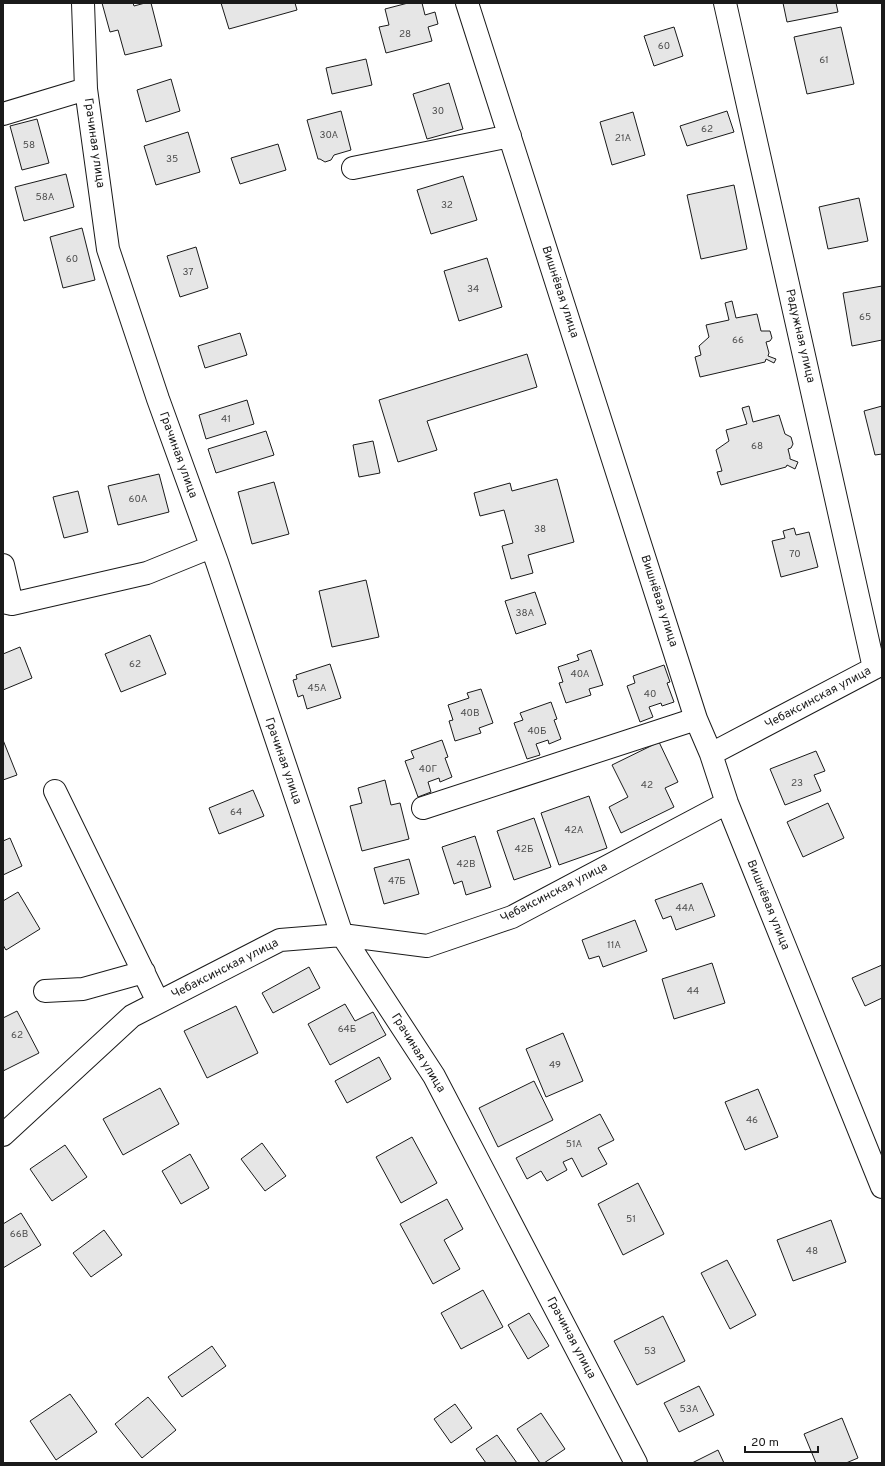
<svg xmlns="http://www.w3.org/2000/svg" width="885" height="1466" font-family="Overpass,sans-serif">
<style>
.building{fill:#e6e6e6;stroke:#1a1a1a}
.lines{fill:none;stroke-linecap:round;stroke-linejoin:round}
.minor-casing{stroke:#1a1a1a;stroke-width:24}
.minor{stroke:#fff;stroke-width:22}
.labels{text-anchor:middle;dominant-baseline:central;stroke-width:3;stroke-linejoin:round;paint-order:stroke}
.number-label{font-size:10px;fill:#4d4d4d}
.street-label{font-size:12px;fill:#1a1a1a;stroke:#fff}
</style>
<rect width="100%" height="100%" fill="#fff"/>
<path class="building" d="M 102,3 L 133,3 L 134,6 L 145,3 L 151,3 L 162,46 L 125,55 L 118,30 L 110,32 Z
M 221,3 L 295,3 L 297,10 L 229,29 Z
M 408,3 L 422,3 L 425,15 L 435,12 L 438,24 L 428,27 L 432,41 L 386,53 L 379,27 L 389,25 L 385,9 Z
M 783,3 L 836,3 L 838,12 L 787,22 Z
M 674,27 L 683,56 L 654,66 L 644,36 Z
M 841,27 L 854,84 L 807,94 L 794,37 Z
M 366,59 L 372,85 L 332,94 L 326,68 Z
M 171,79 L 180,111 L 146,122 L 137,90 Z
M 449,83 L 463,129 L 427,139 L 413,94 Z
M 341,111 L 351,150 L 334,155 L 331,160 L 325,162 L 320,159 L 318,159 L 307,120 Z
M 727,111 L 734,132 L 687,146 L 680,126 Z
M 633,112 L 645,155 L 612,165 L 600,122 Z
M 37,119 L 49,163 L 22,170 L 10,126 Z
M 188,132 L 200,172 L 156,185 L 144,146 Z
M 278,144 L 286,170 L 240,184 L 231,158 Z
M 66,174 L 74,207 L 24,221 L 15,187 Z
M 463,176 L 477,220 L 431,234 L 417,190 Z
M 734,185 L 747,249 L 701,259 L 687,195 Z
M 859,198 L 868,241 L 828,249 L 819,207 Z
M 82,228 L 95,280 L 63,288 L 50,237 Z
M 196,247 L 208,288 L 180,297 L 167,256 Z
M 487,258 L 502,307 L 459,321 L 444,271 Z
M 882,286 L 882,340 L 852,346 L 843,293 Z
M 732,301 L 736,318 L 757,314 L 761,331 L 770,331 L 772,338 L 770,341 L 766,342 L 769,353 L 768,356 L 776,359 L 774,363 L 766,359 L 765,362 L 700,377 L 695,357 L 701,355 L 699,346 L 709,337 L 706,325 L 729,320 L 725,303 Z
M 240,333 L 247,355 L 205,368 L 198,346 Z
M 527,354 L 537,387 L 427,421 L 437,450 L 398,462 L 379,400 Z
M 247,400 L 254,424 L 206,439 L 199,415 Z
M 749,406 L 753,422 L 779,415 L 785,434 L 791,437 L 793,444 L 791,448 L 788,449 L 790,457 L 790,459 L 798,462 L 795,469 L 787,465 L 786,467 L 721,485 L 717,472 L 722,471 L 716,450 L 729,441 L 726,430 L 747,424 L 742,408 Z
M 882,406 L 882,454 L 875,455 L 864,411 Z
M 266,431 L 274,455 L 216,473 L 208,449 Z
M 373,441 L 380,473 L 359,477 L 353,445 Z
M 159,474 L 169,512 L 118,525 L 108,486 Z
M 557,479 L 574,542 L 528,555 L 533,573 L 511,579 L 502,546 L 513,543 L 504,510 L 480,516 L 474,493 L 510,483 L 512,491 Z
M 274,482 L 289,534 L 252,544 L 238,492 Z
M 78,491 L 88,532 L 64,538 L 53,497 Z
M 794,528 L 796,535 L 809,532 L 818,567 L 781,577 L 772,541 L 785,538 L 783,531 Z
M 366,580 L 379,637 L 332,647 L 319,591 Z
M 535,592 L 546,624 L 516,634 L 505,601 Z
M 150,635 L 166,674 L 121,692 L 105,654 Z
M 20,647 L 32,678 L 3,690 L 3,654 Z
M 591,650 L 603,685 L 589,689 L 591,695 L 566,703 L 559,683 L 563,682 L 558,667 L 579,660 L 577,655 Z
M 330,664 L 341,698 L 307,709 L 303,695 L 298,697 L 293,680 L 297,679 L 296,675 Z
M 664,665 L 670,682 L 667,683 L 674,702 L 662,706 L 661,703 L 649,707 L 653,717 L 640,722 L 627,686 L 635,683 L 633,676 Z
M 481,689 L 493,723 L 479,728 L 481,733 L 455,741 L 449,721 L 453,720 L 448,705 L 469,698 L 467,693 Z
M 551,702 L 557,719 L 554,720 L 561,739 L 549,744 L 548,740 L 536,744 L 540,755 L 527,759 L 514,723 L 523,720 L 520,713 Z
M 3,740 L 17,775 L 3,780 Z
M 442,740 L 448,757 L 445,758 L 452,777 L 440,782 L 439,778 L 428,782 L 431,792 L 418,797 L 405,761 L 414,758 L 411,751 Z
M 659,742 L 678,782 L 665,788 L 674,807 L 621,833 L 609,807 L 628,797 L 612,765 Z
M 816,751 L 825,771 L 814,775 L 821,791 L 785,805 L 770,769 Z
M 385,780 L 391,805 L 400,803 L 409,839 L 362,851 L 350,806 L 362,803 L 358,788 Z
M 253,790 L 264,816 L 219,834 L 209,808 Z
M 589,796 L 607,848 L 559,865 L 541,813 Z
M 828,803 L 844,838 L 803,857 L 787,822 Z
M 534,818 L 551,867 L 514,880 L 497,831 Z
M 475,836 L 491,887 L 466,895 L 462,881 L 454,884 L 442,847 Z
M 10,838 L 22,866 L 3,875 L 3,841 Z
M 409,859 L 419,894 L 384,904 L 374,868 Z
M 702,883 L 715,916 L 676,930 L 671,916 L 663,919 L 655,900 Z
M 18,892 L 40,929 L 6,950 L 3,945 L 3,901 Z
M 635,920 L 647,951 L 603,967 L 599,956 L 589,959 L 582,940 Z
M 712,963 L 725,1003 L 674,1019 L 662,979 Z
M 882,965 L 882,998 L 865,1006 L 852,978 Z
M 309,967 L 320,988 L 273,1013 L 262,993 Z
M 345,1004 L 355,1021 L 373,1012 L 386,1035 L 330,1065 L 308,1024 Z
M 236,1006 L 258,1053 L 207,1078 L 184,1031 Z
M 17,1011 L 39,1053 L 3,1071 L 3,1018 Z
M 563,1033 L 583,1081 L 546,1097 L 526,1049 Z
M 379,1057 L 391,1079 L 347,1103 L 335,1081 Z
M 534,1081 L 553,1120 L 498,1147 L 479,1108 Z
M 160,1088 L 179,1124 L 123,1155 L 103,1119 Z
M 758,1089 L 778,1137 L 745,1150 L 725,1102 Z
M 600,1114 L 614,1140 L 598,1148 L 607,1164 L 582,1177 L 572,1158 L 563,1162 L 567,1170 L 547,1181 L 541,1171 L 527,1179 L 516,1158 Z
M 412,1137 L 437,1183 L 401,1203 L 376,1157 Z
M 262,1143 L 286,1176 L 265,1191 L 241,1159 Z
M 65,1145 L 87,1177 L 52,1201 L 30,1169 Z
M 190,1154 L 209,1188 L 181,1204 L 162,1171 Z
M 638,1183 L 664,1234 L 623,1255 L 598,1204 Z
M 447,1199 L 463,1229 L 444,1240 L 460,1269 L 433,1284 L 400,1224 Z
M 21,1213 L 41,1245 L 3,1268 L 3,1224 Z
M 831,1220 L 846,1262 L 793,1281 L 777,1240 Z
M 104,1230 L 122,1255 L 91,1277 L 73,1253 Z
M 727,1260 L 756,1315 L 730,1329 L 701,1273 Z
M 483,1290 L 503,1327 L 461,1349 L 441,1313 Z
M 529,1313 L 549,1346 L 528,1359 L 508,1325 Z
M 663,1316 L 685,1361 L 637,1385 L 614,1341 Z
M 212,1346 L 226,1366 L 182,1397 L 168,1377 Z
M 699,1386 L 714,1415 L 679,1432 L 664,1403 Z
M 70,1394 L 97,1432 L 56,1460 L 30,1421 Z
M 148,1397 L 176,1430 L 142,1458 L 115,1424 Z
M 455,1404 L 472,1428 L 451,1443 L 434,1419 Z
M 541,1413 L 565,1449 L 544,1463 L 540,1463 L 517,1429 Z
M 842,1418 L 858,1458 L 846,1463 L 816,1463 L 804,1434 Z
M 497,1435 L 517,1463 L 486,1463 L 476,1449 Z
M 718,1450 L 724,1463 L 692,1463 Z"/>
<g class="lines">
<g class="minor-casing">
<path id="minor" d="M 83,3 L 86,89 L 108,249 L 158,399 L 217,562 L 342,935 L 434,1076 L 636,1463
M 467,3 L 696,719 L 711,754 L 727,803 L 882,1187
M 725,3 L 874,668
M 3,114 L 86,89
M 353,168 L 510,136
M 3,565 L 12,604
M 3,602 L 12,604 L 147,573 L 211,547
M 711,754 L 882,664
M 55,791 L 158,1002
M 423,808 L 696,719
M 45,991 L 83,989 L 144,972
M 3,1135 L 132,1016 L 280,940 L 342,935 L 427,946 L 512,917 L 727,803"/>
</g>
<use href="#minor" class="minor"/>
</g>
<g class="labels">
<g class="number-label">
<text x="405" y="34">28</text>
<text x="664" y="46">60</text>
<text x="824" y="60">61</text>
<text x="438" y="111">30</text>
<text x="707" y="129">62</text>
<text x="329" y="135">30А</text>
<text x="623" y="138">21А</text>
<text x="29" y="145">58</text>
<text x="172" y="159">35</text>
<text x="45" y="197">58А</text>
<text x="447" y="205">32</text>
<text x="72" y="259">60</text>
<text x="188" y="272">37</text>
<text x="473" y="289">34</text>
<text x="865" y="317">65</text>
<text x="738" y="340">66</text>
<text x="226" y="419">41</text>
<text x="757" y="446">68</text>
<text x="138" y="499">60А</text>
<text x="540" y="529">38</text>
<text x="795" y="554">70</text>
<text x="525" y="613">38А</text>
<text x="135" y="664">62</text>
<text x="580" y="674">40А</text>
<text x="317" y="688">45А</text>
<text x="650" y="694">40</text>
<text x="470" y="713">40В</text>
<text x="537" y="731">40Б</text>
<text x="428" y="769">40Г</text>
<text x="797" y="783">23</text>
<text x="647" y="785">42</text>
<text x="236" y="812">64</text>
<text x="574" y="830">42А</text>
<text x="524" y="849">42Б</text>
<text x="466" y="864">42В</text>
<text x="397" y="881">47Б</text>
<text x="685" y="908">44А</text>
<text x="614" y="945">11А</text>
<text x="693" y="991">44</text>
<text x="347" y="1029">64Б</text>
<text x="17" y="1035">62</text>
<text x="555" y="1065">49</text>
<text x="752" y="1120">46</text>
<text x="574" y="1144">51А</text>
<text x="631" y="1219">51</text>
<text x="19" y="1234">66В</text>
<text x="812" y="1251">48</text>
<text x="650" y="1351">53</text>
<text x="689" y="1409">53А</text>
</g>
<g class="street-label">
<text transform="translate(94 143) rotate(82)">Грачиная улица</text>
<text transform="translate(560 292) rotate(72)">Вишнёвая улица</text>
<text transform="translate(800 336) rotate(77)">Радужная улица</text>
<text transform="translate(178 455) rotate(70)">Грачиная улица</text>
<text transform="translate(659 601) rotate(72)">Вишнёвая улица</text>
<text transform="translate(818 698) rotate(-28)">Чебаксинская улица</text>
<text transform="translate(283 761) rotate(71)">Грачиная улица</text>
<text transform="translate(554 893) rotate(-27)">Чебаксинская улица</text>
<text transform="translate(768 905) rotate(68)">Вишнёвая улица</text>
<text transform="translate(225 969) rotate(-27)">Чебаксинская улица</text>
<text transform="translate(418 1053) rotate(58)">Грачиная улица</text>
<text transform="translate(571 1338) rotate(62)">Грачиная улица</text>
</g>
</g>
<rect width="885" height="1466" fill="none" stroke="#1a1a1a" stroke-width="8"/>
<path d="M745 1446v6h73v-6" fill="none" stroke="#1a1a1a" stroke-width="2"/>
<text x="751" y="1446" font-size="12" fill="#1a1a1a" stroke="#ffffff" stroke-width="3" paint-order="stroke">20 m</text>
</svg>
